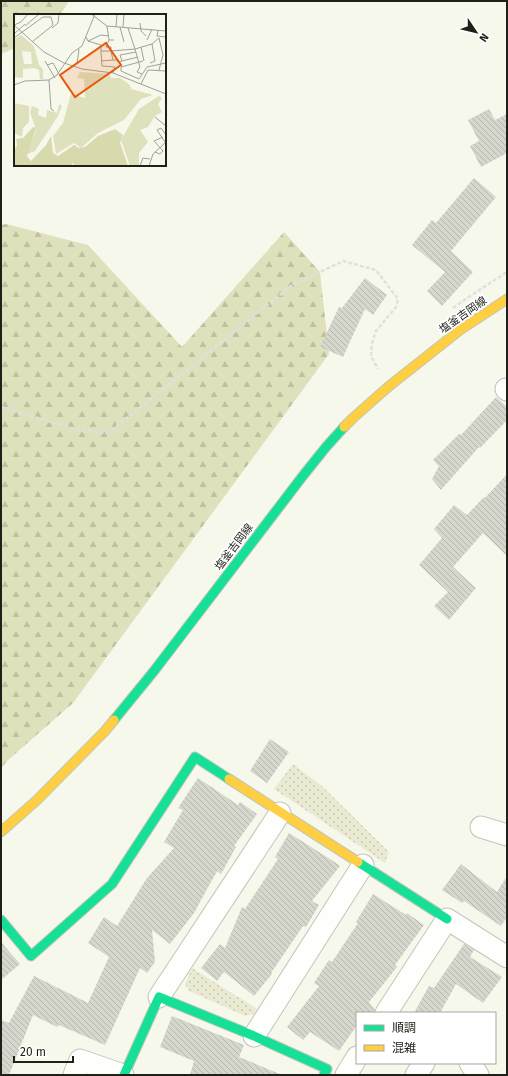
<svg xmlns="http://www.w3.org/2000/svg" width="508" height="1076" font-family="'Fira Sans','Noto Sans JP',sans-serif">
<style>
.forest{fill:url(#forest-firs)}
.park{fill:url(#park-dots)}
.building{fill:url(#building-back-hatch)}
.lines{fill:none;stroke-linecap:round;stroke-linejoin:round}
.street-casing{stroke:#c4c5ba;stroke-width:23}
.fast-casing{stroke:#c4c5ba;stroke-width:11}
.slow-casing{stroke:#c4c5ba;stroke-width:11}
.path{stroke:#e0e0dd;stroke-width:2.5;stroke-dasharray:4 2;stroke-linecap:butt}
.street{stroke:#fefefc;stroke-width:21}
.fast{stroke:#16e098;stroke-width:9}
.slow{stroke:#ffcf43;stroke-width:9}
.labels{text-anchor:middle;dominant-baseline:central;stroke-width:4;stroke-linejoin:round;paint-order:stroke}
.street-label{font-size:11px;fill:#1f2017;stroke:#fff}
.inset-road{fill:none;stroke:#a1a297;stroke-width:1}
.view{fill:#e8590c;fill-opacity:0.15;stroke:#e8590c;stroke-width:2}
.inset-edge{fill:none;stroke:#1f2017;stroke-width:2}
</style>
<defs>
<pattern id="forest-firs" width="22" height="20" patternUnits="userSpaceOnUse"><rect width="22" height="20" fill="#dfe1bc"/><path d="M5 1l3.5 6h-7zM16 11l3.5 6h-7z" fill="#bfc1a1"/></pattern>
<pattern id="park-dots" width="8" height="8" patternUnits="userSpaceOnUse"><rect width="8" height="8" fill="#e9ead1"/><path d="M2 2h.1M6 6h.1" fill="none" stroke="#c7c8b3" stroke-width="1.8" stroke-linecap="round"/></pattern>
<pattern id="building-back-hatch" width="6" height="6" patternUnits="userSpaceOnUse"><rect width="6" height="6" fill="#d5d6cc"/><path d="M-1 5l2 2M0 0l6 6M5-1l2 2" fill="none" stroke="#b6b7ae"/></pattern>
</defs>
<rect width="100%" height="100%" fill="#f7f8ec"/>
<path class="forest" d="M 1,1 L 69,1 L 60,15 L 15,15 L 15,48 L 1,54 Z
M 6,224 L 88,245 L 182,347 L 284,232 L 320,272 L 329,354 L 73,703 L 8,760 L 1,768 L 1,225 Z"/>
<path class="park" d="M 293,764 L 323,787 L 389,852 L 385,863 L 274,789 Z
M 192,968 L 257,1009 L 254,1014 L 245,1016 L 189,991 L 185,984 Z"/>
<path class="building" d="M 489,109 L 495,120 L 507,114 L 507,153 L 481,167 L 470,146 L 479,141 L 468,120 Z
M 474,178 L 496,197 L 451,251 L 473,272 L 442,306 L 427,291 L 445,272 L 412,245 L 432,220 L 436,223 Z
M 365,278 L 387,295 L 373,315 L 365,309 L 343,357 L 320,347 L 339,307 L 342,308 Z
M 496,397 L 507,407 L 507,420 L 480,448 L 479,447 L 441,490 L 432,479 L 439,466 L 433,460 L 459,434 L 461,435 Z
M 507,474 L 507,556 L 483,533 L 453,567 L 476,588 L 449,620 L 434,606 L 448,592 L 419,565 L 442,538 L 434,529 L 454,505 L 467,515 L 484,497 L 485,498 Z
M 270,739 L 289,752 L 267,783 L 250,771 Z
M 198,778 L 238,805 L 240,802 L 257,814 L 234,846 L 236,847 L 221,874 L 217,871 L 194,913 L 170,944 L 152,930 L 155,962 L 147,973 L 140,968 L 105,1045 L 59,1025 L 57,1027 L 33,1015 L 9,1075 L 1,1075 L 1,1020 L 9,1023 L 34,976 L 88,1003 L 109,957 L 88,943 L 104,917 L 117,926 L 147,878 L 174,848 L 164,842 L 183,810 L 178,808 Z
M 289,833 L 333,861 L 340,866 L 312,901 L 319,905 L 306,927 L 303,926 L 271,973 L 272,974 L 254,996 L 224,972 L 217,981 L 201,968 L 220,944 L 225,948 L 242,907 L 245,909 L 278,859 L 275,857 Z
M 461,864 L 497,892 L 507,876 L 507,917 L 501,926 L 464,901 L 462,903 L 442,890 Z
M 373,894 L 406,915 L 407,913 L 424,925 L 395,965 L 397,967 L 369,1002 L 375,1010 L 374,1013 L 357,1013 L 357,1025 L 339,1051 L 310,1032 L 303,1040 L 287,1027 L 319,986 L 314,983 L 329,960 L 332,962 L 358,923 L 356,922 Z
M 1,942 L 20,964 L 1,980 Z
M 464,944 L 474,950 L 470,957 L 502,977 L 483,1003 L 456,984 L 440,1013 L 414,1013 L 429,986 L 434,988 Z
M 172,1016 L 244,1045 L 239,1057 L 282,1075 L 190,1075 L 194,1061 L 160,1047 Z"/>
<g class="lines">
<g class="street-casing">
<path id="street" d="M 506,389 L 507,390
M 481,827 L 507,835
M 159,997 L 280,813
M 386,1013 L 447,919 L 507,957
M 254,1036 L 363,865
M 470,1063 L 478,1075
M 74,1075 L 80,1060 L 123,1075
M 346,1075 L 357,1057
M 416,1075 L 424,1063"/>
</g>
<g class="fast-casing">
<path id="fast" d="M 114,720 L 154,671 L 302,477 L 326,447 L 344,427
M 358,862 L 447,919
M 1,920 L 31,956 L 112,884 L 195,757 L 229,779
M 124,1075 L 159,997 L 254,1036 L 327,1069 L 324,1075"/>
</g>
<g class="slow-casing">
<path id="slow" d="M 344,427 L 353,418 L 388,387 L 460,330 L 507,299
M 229,779 L 358,862
M 1,832 L 37,800 L 105,731 L 114,720"/>
</g>
<path class="path" d="M 453,308 L 464,300 L 507,272
M 1,407 L 75,429 L 105,433 L 116,427 L 291,286 L 343,261 L 376,270 L 398,299 L 396,307 L 376,331 L 372,343 L 371,356 L 378,369"/>
<use href="#street" class="street"/>
<use href="#fast" class="fast"/>
<use href="#slow" class="slow"/>
</g>
<g class="labels">
<g class="street-label">
<text transform="translate(463 315) rotate(-35)">塩釜吉岡線</text>
<text transform="translate(234 547) rotate(-53)">塩釜吉岡線</text>
</g>
</g>
<g transform="translate(14 14)">
<rect width="152" height="152" fill="#f7f8ec"/>
<path d="M 7,21 L 20,32 L 25,51 L 29,55 L 29,65 L 26,65 L 25,56 L 20,54 L 9,55 L 9,64 L 0,63 L 0,26 ZM 8,37 L 17,38 L 18,50 L 10,50 ZM 66,58 L 96,60 L 97,64 L 106,64 L 116,71 L 117,75 L 139,81 L 127,85 L 110,106 L 84,119 L 67,134 L 60,129 L 42,140 L 39,122 L 49,109 L 57,80 L 71,84 L 70,65 L 63,64 ZM 145,82 L 148,84 L 144,90 L 148,98 L 141,102 L 134,113 L 126,116 L 134,128 L 125,139 L 125,152 L 116,152 L 107,126 L 125,95 ZM 0,89 L 15,92 L 15,108 L 9,114 L 8,123 L 0,119 ZM 45,90 L 48,92 L 44,102 L 21,137 L 13,140 L 22,116 L 16,98 L 18,92 L 25,95 L 24,101 L 32,104 L 33,96 L 43,99 Z" fill="#dfe1bc" fill-rule="evenodd"/>
<path d="M 19,113 L 22,114 L 13,142 L 17,147 L 32,131 L 37,122 L 39,139 L 44,142 L 60,131 L 65,134 L 71,133 L 84,122 L 101,115 L 109,121 L 106,129 L 114,152 L 61,152 L 59,149 L 56,152 L 0,152 L 0,137 L 3,131 L 2,125 L 9,124 Z" fill="#d8daae"/>
<path class="inset-road" d="M 77,0 L 93,12 L 152,17M 126,9 L 127,17 L 132,22M 0,11 L 7,8 L 14,0M 0,11 L 30,38 L 50,49 L 68,55 L 99,59 L 152,80M 11,12 L 25,0M 93,12 L 95,26M 102,13 L 103,0M 106,13 L 110,28M 109,13 L 110,0M 38,14 L 44,9 L 45,0M 114,14 L 121,35 L 97,37 L 99,46 L 103,46 L 104,48 L 124,43M 144,16 L 143,22 L 152,23M 0,20 L 11,10M 72,23 L 74,27 L 87,21 L 95,22M 0,24 L 29,3 L 37,3 L 39,11 L 18,28M 133,26 L 138,15M 74,27 L 87,31 L 87,37 L 97,37M 127,33 L 130,47M 97,36 L 97,33 L 92,33 L 95,26 L 100,26M 87,37 L 88,52 L 101,53 L 99,59M 31,47 L 41,64M 87,47 L 99,46M 108,47 L 106,41 L 122,38M 129,47 L 107,53 L 107,57 L 125,65 L 133,53 L 152,49M 136,49 L 141,47 L 138,30 L 145,24 L 149,41 L 145,56M 63,50 L 65,35M 33,51 L 39,49 L 45,60M 128,60 L 123,58 L 126,53 L 121,35 L 138,30M 35,66 L 37,95 L 40,97M 127,70 L 134,56 L 152,57M 0,71 L 11,67 L 35,66 L 43,61 L 58,39 L 68,32 L 81,0M 141,103 L 152,112M 151,128 L 143,116 L 147,114 L 152,121M 141,138 L 146,140 L 149,137 L 140,127 L 149,123M 126,152 L 129,144 L 136,145M 135,152 L 139,140 L 152,128"/>
<path class="view" d="M 92,29 L 107,51 L 61,83 L 46,61 Z"/>
<rect width="152" height="152" class="inset-edge"/>
</g>
<rect width="508" height="1076" fill="none" stroke="#1f2017" stroke-width="4"/>
<rect x="356" y="1012" width="140" height="52" fill="#ffffff" stroke="#a5a6a2"/>
<rect x="364" y="1025" width="20" height="6" fill="#16e098" stroke="#a5a6a2"/>
<text x="392" y="1032" font-size="12" fill="#1f2017">順調</text>
<rect x="364" y="1045" width="20" height="6" fill="#ffcf43" stroke="#a5a6a2"/>
<text x="392" y="1052" font-size="12" fill="#1f2017">混雑</text>
<g transform="translate(476 32) rotate(125)" stroke="#ffffff" stroke-width="3" paint-order="stroke">
<path d="M0-3L7 15L0 10L-7 15Z" fill="#1f2017"/>
<text y="-6" font-size="11" font-weight="bold" text-anchor="middle" fill="#1f2017">N</text>
</g>
<path d="M14 1056v6h59v-6" fill="none" stroke="#1f2017" stroke-width="2"/>
<text x="20" y="1056" font-size="12" fill="#1f2017" stroke="#ffffff" stroke-width="3" paint-order="stroke">20 m</text>
</svg>
